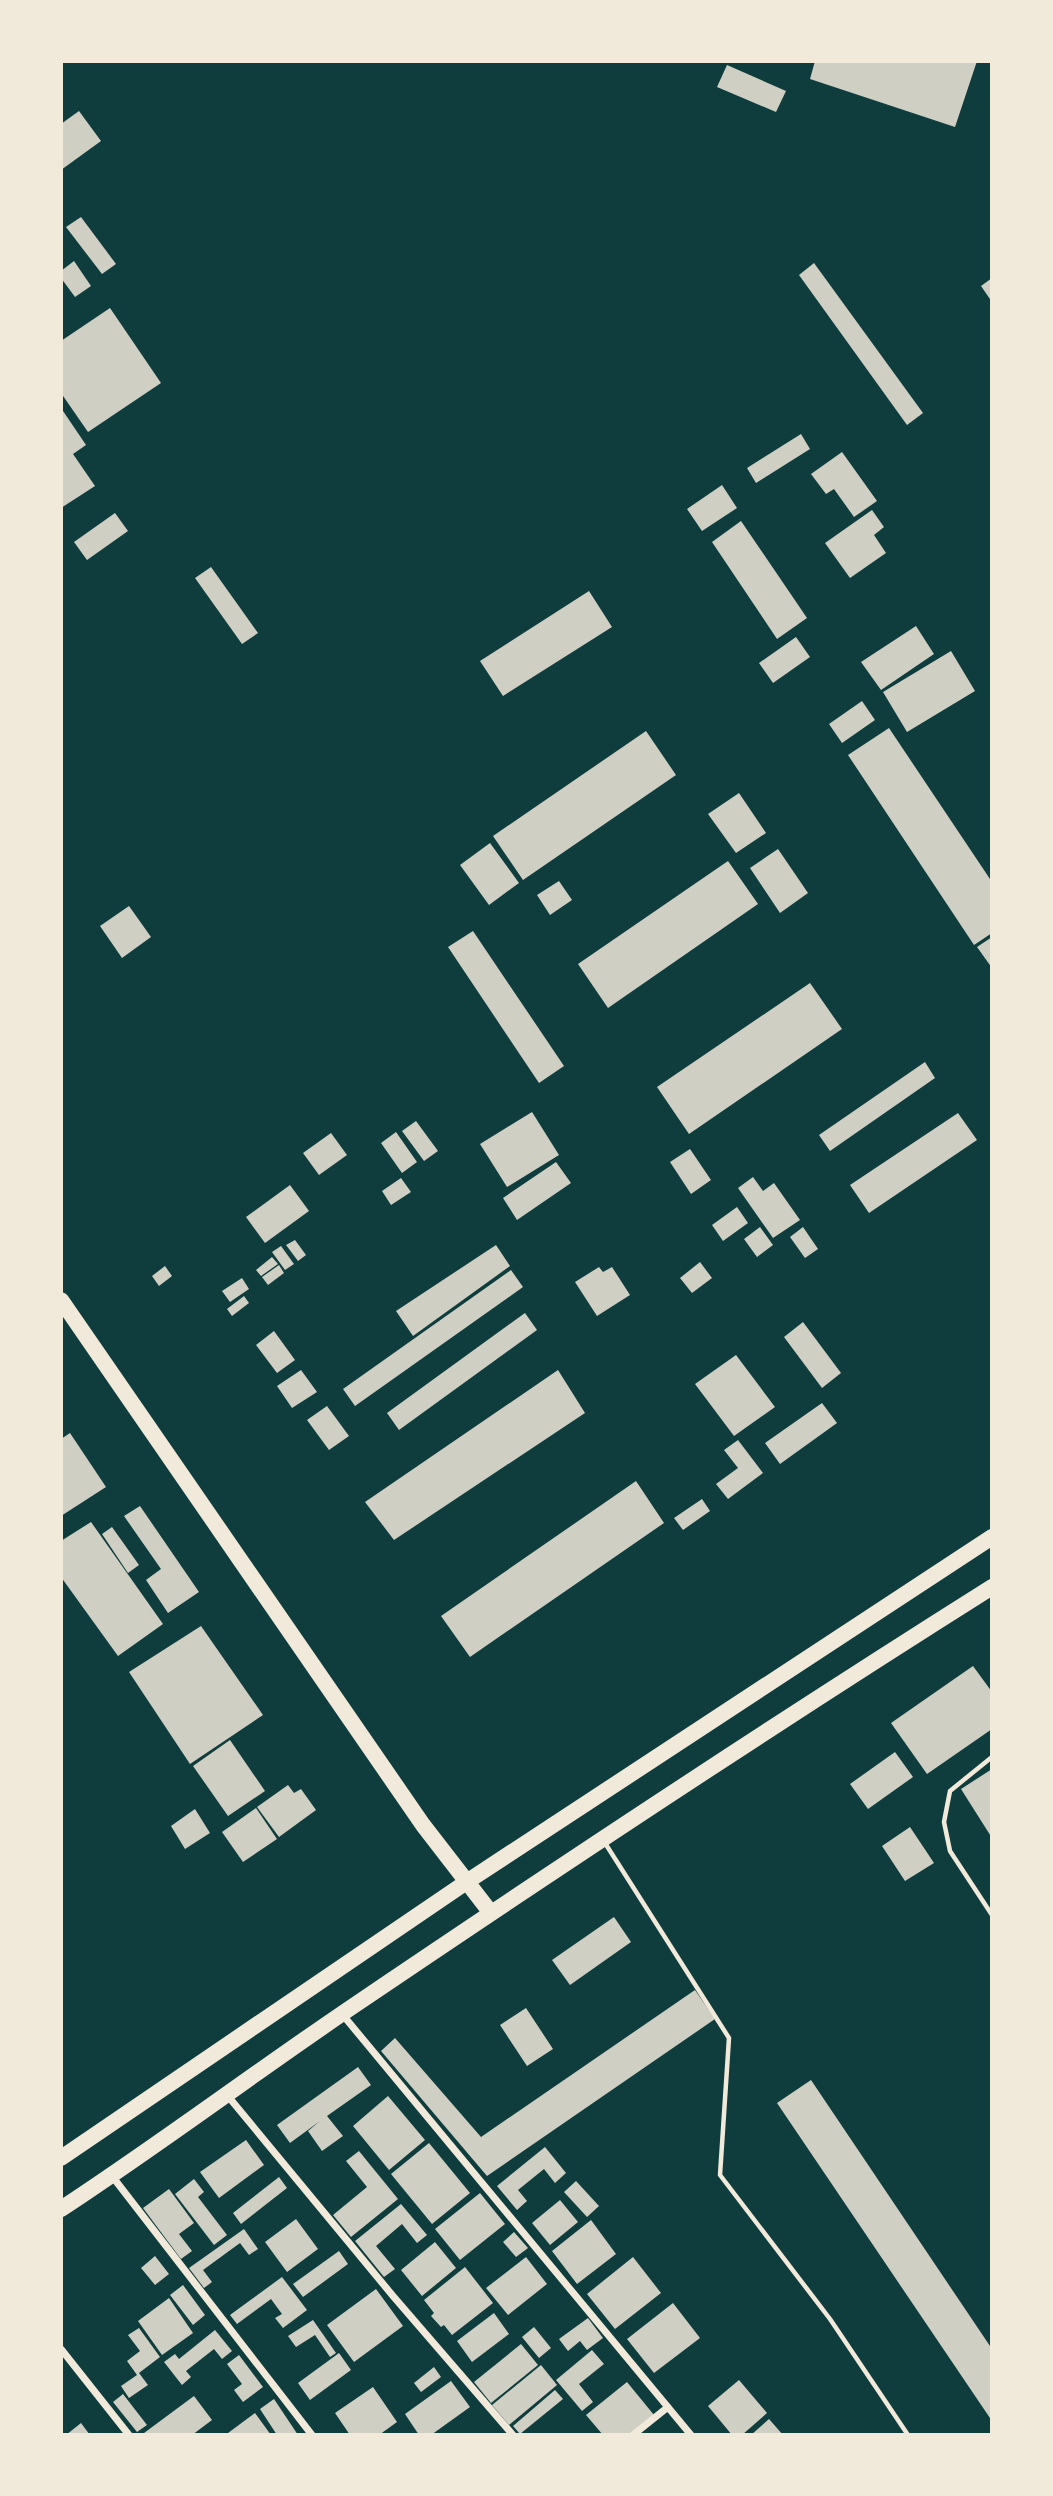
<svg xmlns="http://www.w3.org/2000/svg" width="1053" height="2496" font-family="Inter,sans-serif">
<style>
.building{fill:#cfcfc3}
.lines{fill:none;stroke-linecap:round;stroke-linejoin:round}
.service{stroke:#f1e9da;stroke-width:4.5}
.minor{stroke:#f1e9da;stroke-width:7}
.trunk{stroke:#f1e9da;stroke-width:16}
</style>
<rect width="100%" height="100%" fill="#0f3d3e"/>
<path class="building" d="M 815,61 L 977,61 L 955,127 L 810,79 Z
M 727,65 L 786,91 L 776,112 L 717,87 Z
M 79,111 L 101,141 L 61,170 L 61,124 Z
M 81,217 L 116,264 L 102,274 L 66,227 Z
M 74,261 L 91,286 L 75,297 L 61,278 L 61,271 Z
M 814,263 L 923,413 L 907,425 L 799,275 Z
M 992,278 L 992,302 L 981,286 Z
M 110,308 L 161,383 L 88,432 L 61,393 L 61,341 Z
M 61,408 L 86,445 L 73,454 L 95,486 L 61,508 Z
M 801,434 L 810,449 L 756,483 L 747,468 Z
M 842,452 L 877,501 L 854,517 L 834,489 L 826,494 L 811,474 Z
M 722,485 L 737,508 L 702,531 L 687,509 Z
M 872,510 L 884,527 L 874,535 L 886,553 L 850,578 L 825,543 Z
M 115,513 L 128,531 L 87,560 L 74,542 Z
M 741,521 L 807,618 L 777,639 L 712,542 Z
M 211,567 L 258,633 L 242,644 L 195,578 Z
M 589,591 L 612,627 L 503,696 L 480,661 Z
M 916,626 L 934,654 L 881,690 L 861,662 Z
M 796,637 L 810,657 L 773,683 L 759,663 Z
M 951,651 L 975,691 L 907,732 L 883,692 Z
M 862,701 L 875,720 L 842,743 L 829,724 Z
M 889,728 L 992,882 L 992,933 L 974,945 L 848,755 Z
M 646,731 L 676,775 L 523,880 L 493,836 Z
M 739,793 L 766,833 L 736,853 L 708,814 Z
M 490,843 L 519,883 L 489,905 L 460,865 Z
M 778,849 L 808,893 L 780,913 L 750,868 Z
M 728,861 L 758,904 L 608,1008 L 578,964 Z
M 559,881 L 572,900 L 550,915 L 537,895 Z
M 129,906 L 151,937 L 122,958 L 100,926 Z
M 473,931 L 564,1066 L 539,1083 L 448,947 Z
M 992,937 L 992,968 L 977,947 Z
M 810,983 L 842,1029 L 689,1134 L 657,1087 Z
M 925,1062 L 935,1078 L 830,1151 L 819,1135 Z
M 532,1112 L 559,1155 L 507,1187 L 480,1144 Z
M 958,1113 L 977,1140 L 869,1213 L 850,1185 Z
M 416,1121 L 438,1151 L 424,1161 L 402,1131 Z
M 396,1132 L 417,1162 L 402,1173 L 381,1143 Z
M 331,1133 L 347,1155 L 319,1175 L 303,1153 Z
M 690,1149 L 711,1180 L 691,1194 L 670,1162 Z
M 556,1162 L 571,1183 L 517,1220 L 503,1198 Z
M 753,1177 L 763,1191 L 774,1183 L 800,1220 L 773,1238 L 738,1188 Z
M 401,1178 L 411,1192 L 391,1205 L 382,1191 Z
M 290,1185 L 309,1211 L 265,1243 L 246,1217 Z
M 737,1207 L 748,1223 L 723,1241 L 712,1225 Z
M 760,1227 L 773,1245 L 757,1257 L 744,1239 Z
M 803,1227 L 818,1249 L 805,1258 L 790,1237 Z
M 295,1240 L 306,1255 L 298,1261 L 286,1245 Z
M 496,1245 L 510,1266 L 413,1336 L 396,1311 Z
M 281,1246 L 294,1264 L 285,1270 L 272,1252 Z
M 272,1257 L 278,1264 L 261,1276 L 256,1270 Z
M 700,1262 L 712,1278 L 692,1293 L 680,1278 Z
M 279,1265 L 284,1273 L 268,1285 L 262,1277 Z
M 165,1266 L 172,1276 L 159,1286 L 152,1276 Z
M 599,1267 L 603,1272 L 612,1267 L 630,1295 L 597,1316 L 575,1282 Z
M 511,1270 L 523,1287 L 355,1406 L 343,1389 Z
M 242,1278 L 249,1289 L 230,1302 L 222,1291 Z
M 244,1296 L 249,1303 L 232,1316 L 227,1309 Z
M 525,1313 L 537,1330 L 399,1430 L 387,1413 Z
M 803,1322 L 841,1373 L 822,1388 L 784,1337 Z
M 274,1331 L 295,1360 L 277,1373 L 256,1345 Z
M 736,1355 L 775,1407 L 734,1436 L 695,1384 Z
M 301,1370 L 317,1392 L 292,1408 L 277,1386 Z
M 558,1370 L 585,1413 L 394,1540 L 365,1502 Z
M 822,1403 L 837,1423 L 780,1464 L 765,1443 Z
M 327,1406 L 349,1436 L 329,1450 L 307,1420 Z
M 70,1433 L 106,1487 L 61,1516 L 61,1439 Z
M 738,1440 L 763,1473 L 728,1499 L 716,1484 L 738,1468 L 724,1450 Z
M 636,1481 L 664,1523 L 470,1657 L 441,1616 Z
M 702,1499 L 710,1511 L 683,1530 L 674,1518 Z
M 140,1506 L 199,1592 L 168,1613 L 146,1580 L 161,1569 L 124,1516 Z
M 91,1522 L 163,1624 L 118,1656 L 61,1577 L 61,1541 Z
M 112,1527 L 139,1565 L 128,1573 L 102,1534 Z
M 201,1626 L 263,1715 L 190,1764 L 129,1672 Z
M 973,1666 L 992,1692 L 992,1729 L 927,1774 L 891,1723 Z
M 230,1740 L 265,1791 L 228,1816 L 193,1766 Z
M 895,1752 L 913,1777 L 868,1809 L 850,1784 Z
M 992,1769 L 992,1838 L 961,1789 Z
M 288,1785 L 294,1793 L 301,1789 L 316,1810 L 279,1837 L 257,1807 Z
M 256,1808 L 277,1839 L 243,1862 L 222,1832 Z
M 195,1809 L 210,1833 L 185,1849 L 171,1826 Z
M 910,1827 L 934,1863 L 905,1881 L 882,1846 Z
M 614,1917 L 631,1942 L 570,1985 L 552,1960 Z
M 695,1990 L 715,2019 L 487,2176 L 381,2051 L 395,2038 L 481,2137 Z
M 526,2008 L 553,2049 L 527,2066 L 500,2025 Z
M 358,2067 L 371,2085 L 327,2116 L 343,2136 L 322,2151 L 308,2131 L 320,2121 L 290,2143 L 277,2125 Z
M 811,2080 L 992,2349 L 992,2421 L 777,2103 Z
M 388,2096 L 425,2140 L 389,2170 L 353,2126 Z
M 246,2140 L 264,2165 L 219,2198 L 200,2172 Z
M 429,2143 L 470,2193 L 432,2224 L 391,2174 Z
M 545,2147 L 566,2173 L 555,2183 L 544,2169 L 518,2190 L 527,2201 L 517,2210 L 497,2186 Z
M 359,2151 L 398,2199 L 351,2237 L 333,2215 L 367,2187 L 346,2161 Z
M 279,2177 L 287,2188 L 241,2224 L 233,2213 Z
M 194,2179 L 204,2192 L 198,2197 L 227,2235 L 214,2245 L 175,2194 Z
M 576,2181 L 599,2206 L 587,2217 L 564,2192 Z
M 169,2189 L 194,2223 L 179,2234 L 192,2251 L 181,2259 L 143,2208 Z
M 480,2193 L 505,2224 L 460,2260 L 435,2229 Z
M 560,2200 L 578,2222 L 550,2245 L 532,2223 Z
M 401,2204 L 427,2235 L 417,2243 L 402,2224 L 376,2246 L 395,2269 L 384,2277 L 355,2241 Z
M 296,2219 L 318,2249 L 287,2272 L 265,2242 Z
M 591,2220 L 616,2254 L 577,2284 L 552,2251 Z
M 244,2229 L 258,2249 L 249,2255 L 240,2243 L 203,2270 L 212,2282 L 204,2288 L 189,2268 Z
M 514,2232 L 528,2248 L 516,2257 L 503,2242 Z
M 435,2242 L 456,2268 L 422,2296 L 401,2270 Z
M 339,2251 L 348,2264 L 303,2297 L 293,2284 Z
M 155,2256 L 169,2274 L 155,2285 L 141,2268 Z
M 526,2257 L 547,2284 L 508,2315 L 486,2288 Z
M 633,2257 L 661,2293 L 615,2329 L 587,2294 Z
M 465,2267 L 493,2303 L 452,2335 L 444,2325 L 441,2327 L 431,2316 L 434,2313 L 424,2300 Z
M 282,2277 L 307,2310 L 283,2328 L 275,2318 L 282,2314 L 271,2299 L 237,2324 L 230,2315 Z
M 183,2285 L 205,2315 L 193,2325 L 170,2295 Z
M 376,2289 L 403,2326 L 354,2362 L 327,2325 Z
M 169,2298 L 193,2333 L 162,2355 L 138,2321 Z
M 673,2303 L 700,2338 L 654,2373 L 627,2339 Z
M 494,2313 L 509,2334 L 472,2362 L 457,2341 Z
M 588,2318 L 603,2338 L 587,2350 L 580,2341 L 568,2351 L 559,2339 Z
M 313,2320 L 336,2353 L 330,2357 L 315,2335 L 296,2347 L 288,2336 Z
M 534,2327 L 551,2348 L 539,2358 L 522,2337 Z
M 139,2328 L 160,2357 L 139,2373 L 148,2385 L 129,2398 L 121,2386 L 137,2375 L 127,2361 L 140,2351 L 128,2335 Z
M 215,2330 L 232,2351 L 222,2359 L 214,2349 L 186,2371 L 191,2377 L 182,2385 L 164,2362 L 175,2354 L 179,2359 Z
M 521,2344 L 538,2365 L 491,2403 L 474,2382 Z
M 592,2350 L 604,2364 L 579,2384 L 593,2402 L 582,2411 L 556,2380 Z
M 339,2353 L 351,2370 L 310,2400 L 298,2383 Z
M 239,2355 L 263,2387 L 243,2402 L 234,2390 L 242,2384 L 227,2364 Z
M 541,2365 L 557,2385 L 509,2425 L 492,2405 Z
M 434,2367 L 441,2377 L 421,2392 L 414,2383 Z
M 739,2380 L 767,2413 L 742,2435 L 732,2435 L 708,2406 Z
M 451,2381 L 470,2407 L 431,2435 L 419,2435 L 405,2414 Z
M 627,2382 L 654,2415 L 630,2435 L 603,2435 L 586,2415 Z
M 373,2387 L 397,2422 L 379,2435 L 350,2435 L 335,2413 Z
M 555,2390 L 563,2399 L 520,2434 L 513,2426 Z
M 123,2394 L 147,2425 L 137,2432 L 113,2402 Z
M 194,2396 L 212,2420 L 192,2435 L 146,2435 L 144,2433 Z
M 274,2399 L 298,2435 L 277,2435 L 260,2409 Z
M 255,2413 L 271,2435 L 229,2435 L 228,2433 Z
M 769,2419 L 783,2435 L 751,2435 Z
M 81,2423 L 90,2435 L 66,2435 Z"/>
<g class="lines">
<path class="service" d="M 992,1757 L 950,1791 L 944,1822 L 950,1851 L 992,1915
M 605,1843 L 729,2038 L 720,2175 L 830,2319 L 908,2435"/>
<path class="minor" d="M 342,2014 L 691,2435
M 227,2095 L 393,2296 L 513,2435
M 112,2176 L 312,2435
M 61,2349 L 129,2435
M 633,2435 L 668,2407"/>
<path class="trunk" d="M 61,1300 L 423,1825 L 491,1913
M 61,2158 L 468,1881 L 992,1537
M 61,2209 C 157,2146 249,2077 343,2013 C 557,1868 773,1725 992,1587"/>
</g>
<rect width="1053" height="2496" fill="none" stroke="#f1e9da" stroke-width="126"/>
</svg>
